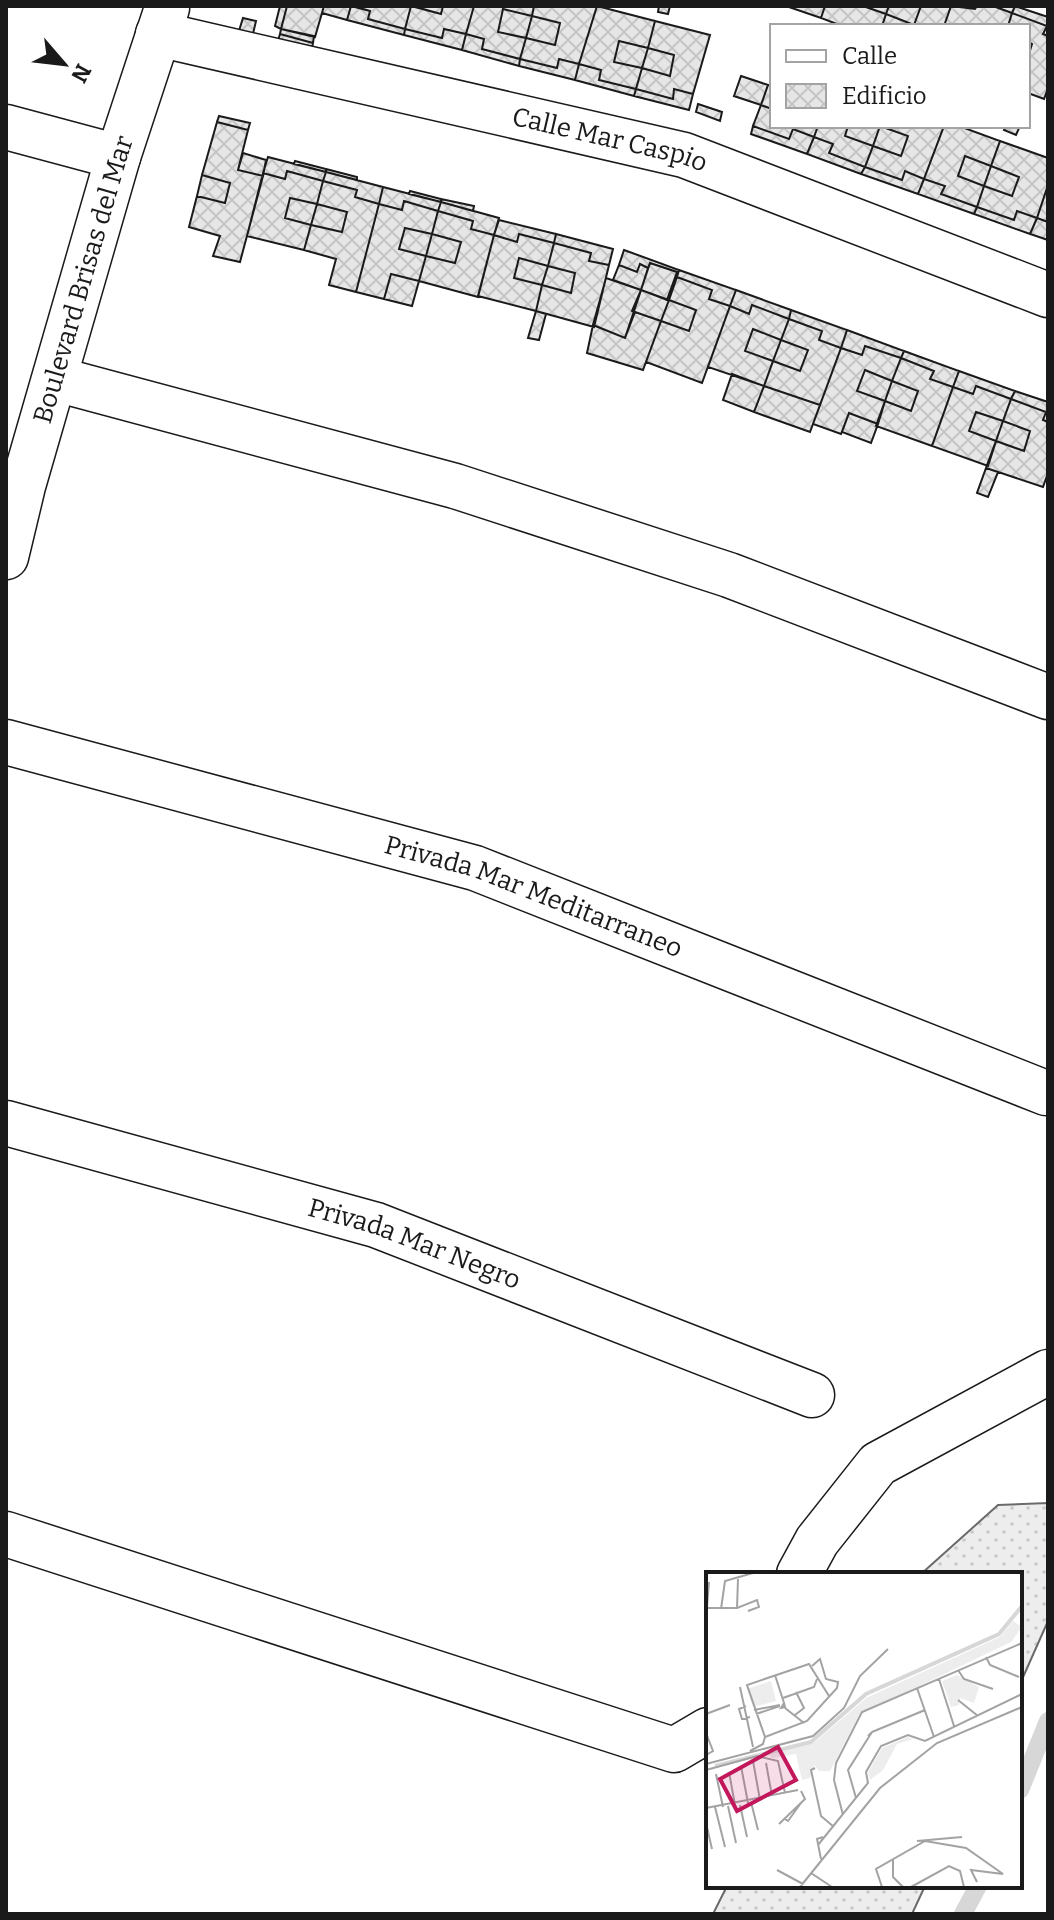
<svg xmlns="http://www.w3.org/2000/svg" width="1054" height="1920" font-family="Bitter,serif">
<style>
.grass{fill:url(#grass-dots);stroke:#6a6a6a;stroke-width:2}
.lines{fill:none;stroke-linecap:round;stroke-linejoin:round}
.stream{stroke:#d7d7d7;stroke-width:18}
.building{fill:url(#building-cross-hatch);stroke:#1a1a1a;stroke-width:2}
.minor-casing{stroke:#1a1a1a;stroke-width:47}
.minor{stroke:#fff;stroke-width:44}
.labels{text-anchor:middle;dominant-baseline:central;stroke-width:6;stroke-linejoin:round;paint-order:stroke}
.street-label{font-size:26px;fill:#1a1a1a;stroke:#fff}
.inset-river{fill:none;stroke:#d7d7d7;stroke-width:4}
.inset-road{fill:none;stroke:#a3a3a3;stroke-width:2}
.view{fill:#c2185b;fill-opacity:0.15;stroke:#c2185b;stroke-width:4}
.inset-edge{fill:none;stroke:#1a1a1a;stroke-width:4}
</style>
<defs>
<pattern id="grass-dots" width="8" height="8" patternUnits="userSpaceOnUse" patternTransform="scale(2)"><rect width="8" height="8" fill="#ededed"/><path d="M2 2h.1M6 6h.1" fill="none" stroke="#cbcbcb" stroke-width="1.8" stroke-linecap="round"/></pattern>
<pattern id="building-cross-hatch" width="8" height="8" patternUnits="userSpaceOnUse" patternTransform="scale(2)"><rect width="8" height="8" fill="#e6e6e6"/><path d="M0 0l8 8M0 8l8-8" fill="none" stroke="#c5c5c5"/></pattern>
</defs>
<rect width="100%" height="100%" fill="#fff"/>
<path class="grass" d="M 1048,1503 L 1048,1621 L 1020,1684 L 1020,1574 L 921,1574 L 998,1505 Z
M 727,1886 L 925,1886 L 912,1914 L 713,1914 Z"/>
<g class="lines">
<path class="stream" d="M 1020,1790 L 1048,1721
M 963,1914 L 978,1886"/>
</g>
<path class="building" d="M 280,6 L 287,6 L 281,29 L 275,26 Z
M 287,6 L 324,6 L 315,37 L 281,29 Z
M 324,6 L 351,6 L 347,20 L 322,13 Z
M 351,6 L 370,11 L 368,19 L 405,29 L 404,35 L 347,20 Z
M 353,6 L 411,6 L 405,29 L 368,19 L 370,11 Z
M 411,6 L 441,14 L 443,6 L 474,6 L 466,34 L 444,29 L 442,38 L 405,29 Z
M 412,6 L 443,6 L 441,14 Z
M 474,6 L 534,6 L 532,16 L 503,9 L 498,32 L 526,38 L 520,59 L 482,49 L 484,39 L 466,34 Z
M 534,6 L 597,6 L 579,64 L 559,59 L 557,68 L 520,59 L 526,38 L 555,45 L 560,23 L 532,16 Z
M 597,6 L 655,21 L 648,48 L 619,41 L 614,62 L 642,68 L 636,89 L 599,80 L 601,70 L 579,64 Z
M 659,6 L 670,6 L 668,14 L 658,12 Z
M 786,6 L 825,6 L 821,18 Z
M 825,6 L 863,6 L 886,14 L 882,26 L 842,26 L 821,18 Z
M 863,6 L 889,6 L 886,14 Z
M 889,6 L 921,6 L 914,25 L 886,14 Z
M 921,6 L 951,6 L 944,26 L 882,26 L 886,14 L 914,25 Z
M 951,6 L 975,9 L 977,6 L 993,6 L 1012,13 L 1008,26 L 944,26 Z
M 993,6 L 1015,6 L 1012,13 Z
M 1015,6 L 1048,17 L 1048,36 L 1043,34 L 1047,26 L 1012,13 Z
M 503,9 L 532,16 L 526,38 L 498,32 Z
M 1012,13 L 1047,26 L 1043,34 L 1048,36 L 1048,88 L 1044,99 L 1028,93 L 1028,57 L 1032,44 L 1028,42 L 1028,26 L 1008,26 Z
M 532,16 L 560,23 L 555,45 L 526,38 Z
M 243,18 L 256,21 L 252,38 L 238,34 Z
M 655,21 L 710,35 L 693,94 L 674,89 L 673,99 L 636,89 L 642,68 L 670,76 L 674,55 L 648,48 Z
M 281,29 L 314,36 L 313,43 L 280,34 Z
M 405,29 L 442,38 L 444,29 L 466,34 L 462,50 L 404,35 Z
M 280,34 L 313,43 L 311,53 L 277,44 Z
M 466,34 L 484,39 L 482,49 L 520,59 L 519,66 L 462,50 Z
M 619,41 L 648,48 L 642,68 L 614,62 Z
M 648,48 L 674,55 L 670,76 L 642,68 Z
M 520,59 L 557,68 L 559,59 L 579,64 L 575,80 L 519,66 Z
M 579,64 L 601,70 L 599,80 L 636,89 L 634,96 L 575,80 Z
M 741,76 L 768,85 L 761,105 L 734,96 Z
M 768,85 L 772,86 L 772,109 L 761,105 Z
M 636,89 L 673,99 L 674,89 L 693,94 L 689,110 L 634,96 Z
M 698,104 L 722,112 L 720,121 L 696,112 Z
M 761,105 L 772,109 L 772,126 L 818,126 L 814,137 L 793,129 L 789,139 L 753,126 Z
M 219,116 L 250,123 L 248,130 L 217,122 Z
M 217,122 L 248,130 L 238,170 L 263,176 L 240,262 L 213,256 L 220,236 L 189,227 L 197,196 L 225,203 L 230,183 L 202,175 Z
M 753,126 L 789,139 L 793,129 L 814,137 L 807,154 L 751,134 Z
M 818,126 L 848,126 L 845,136 L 873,146 L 865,167 L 829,153 L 833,144 L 814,137 Z
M 848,126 L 880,126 L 873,146 L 845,136 Z
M 880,126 L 908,136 L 901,156 L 873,146 Z
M 880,126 L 944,126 L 924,179 L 905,171 L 902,180 L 865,167 L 873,146 L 901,156 L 908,136 Z
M 944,126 L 959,126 L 1000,141 L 991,166 L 965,156 L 958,176 L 984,186 L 977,207 L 941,194 L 945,186 L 924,179 Z
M 1006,126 L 1020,126 L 1016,135 L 1004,130 Z
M 814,137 L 833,144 L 829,153 L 865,167 L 861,174 L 807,154 Z
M 1000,141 L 1048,158 L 1048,185 L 1037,218 L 1017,211 L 1014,220 L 977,207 L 984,186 L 1012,196 L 1019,177 L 991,166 Z
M 243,153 L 266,160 L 263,176 L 238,170 Z
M 965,156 L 991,166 L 984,186 L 958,176 Z
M 268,157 L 326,172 L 323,181 L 287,171 L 285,179 L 263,173 Z
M 295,161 L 326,169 L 326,172 L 294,164 Z
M 991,166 L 1019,177 L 1012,196 L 984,186 Z
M 865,167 L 902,180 L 905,171 L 924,179 L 918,194 L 861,174 Z
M 326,169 L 357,177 L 357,180 L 326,172 Z
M 287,171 L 323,181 L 317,204 L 290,198 L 285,218 L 311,225 L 304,250 L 247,236 L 263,173 L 285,179 Z
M 326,172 L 383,187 L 379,204 L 355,197 L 357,190 L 323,181 Z
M 202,175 L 230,183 L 225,203 L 197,196 Z
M 924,179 L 945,186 L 941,194 L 977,207 L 974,214 L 918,194 Z
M 323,181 L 357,190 L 355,197 L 379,204 L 356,292 L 329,285 L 336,259 L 304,250 L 311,225 L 342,232 L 347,212 L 317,204 Z
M 1048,185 L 1048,222 L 1037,218 Z
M 383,187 L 441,202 L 438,211 L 404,201 L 402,210 L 379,204 Z
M 410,191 L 441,199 L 441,202 L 409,194 Z
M 290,198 L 317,204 L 311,225 L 285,218 Z
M 441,199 L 474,206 L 473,211 L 441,202 Z
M 404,201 L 438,211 L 432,234 L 405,228 L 399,249 L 426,256 L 419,281 L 391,274 L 384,299 L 356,292 L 379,204 L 402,210 Z
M 441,202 L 499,218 L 494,235 L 471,229 L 473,221 L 438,211 Z
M 317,204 L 347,212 L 342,232 L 311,225 Z
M 977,207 L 1014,220 L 1017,211 L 1037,218 L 1030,234 L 974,214 Z
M 438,211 L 473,221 L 471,229 L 494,235 L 478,297 L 419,281 L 426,256 L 455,263 L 461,242 L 432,234 Z
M 1037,218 L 1048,222 L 1048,240 L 1030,234 Z
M 499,220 L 556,234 L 554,243 L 519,234 L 517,242 L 494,235 Z
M 405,228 L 432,234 L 426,256 L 399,249 Z
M 432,234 L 461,242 L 455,263 L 426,256 Z
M 519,234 L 554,243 L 548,266 L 519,258 L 514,278 L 542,285 L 536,311 L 478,296 L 494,235 L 517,242 Z
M 556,234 L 613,249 L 609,265 L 589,261 L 591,253 L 554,243 Z
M 554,243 L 591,253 L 589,261 L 609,265 L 594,327 L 536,311 L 542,285 L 571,293 L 575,273 L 548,266 Z
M 624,250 L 679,270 L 669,300 L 667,300 L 677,272 L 650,263 L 648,268 L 640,264 L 637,272 L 619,265 Z
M 519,258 L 548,266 L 542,285 L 514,278 Z
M 650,263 L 677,272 L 667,300 L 641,290 Z
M 640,264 L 648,268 L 641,290 L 613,280 L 619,265 L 637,272 Z
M 548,266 L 575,273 L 571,293 L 542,285 Z
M 679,270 L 736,290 L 730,306 L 709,299 L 712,290 L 677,277 Z
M 391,274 L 419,281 L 412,306 L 384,299 Z
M 677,277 L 712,290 L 709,299 L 730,306 L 702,383 L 646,362 L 661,321 L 689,331 L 696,310 L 669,300 Z
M 606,278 L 641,290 L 625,338 L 593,325 Z
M 641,290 L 669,300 L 661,321 L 632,311 Z
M 736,290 L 791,310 L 789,319 L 752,305 L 749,314 L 730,306 Z
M 669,300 L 696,310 L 689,331 L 661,321 Z
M 752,305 L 789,319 L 781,340 L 753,329 L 745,351 L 773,361 L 764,386 L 708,367 L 730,306 L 749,314 Z
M 791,310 L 847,330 L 841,348 L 819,340 L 822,331 L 789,319 Z
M 536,311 L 546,314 L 539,340 L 528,338 Z
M 635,312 L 661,321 L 643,370 L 587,353 L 593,325 L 625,338 Z
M 789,319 L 822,331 L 819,340 L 841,348 L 820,405 L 764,386 L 773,361 L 800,371 L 808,350 L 781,340 Z
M 753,329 L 781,340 L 773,361 L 745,351 Z
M 847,330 L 904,351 L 901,358 L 865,346 L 862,355 L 841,348 Z
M 781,340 L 808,350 L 800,371 L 773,361 Z
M 865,346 L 901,358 L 892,381 L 865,370 L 857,391 L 885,401 L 878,424 L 849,413 L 841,434 L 813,424 L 841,348 L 862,355 Z
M 904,351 L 959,371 L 953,387 L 930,379 L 934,371 L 901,358 Z
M 901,358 L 934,371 L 930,379 L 953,387 L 932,446 L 876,426 L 885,401 L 911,411 L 918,391 L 892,381 Z
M 865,370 L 892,381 L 885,401 L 857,391 Z
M 959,371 L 1015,391 L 1011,399 L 976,386 L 973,394 L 953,387 Z
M 732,374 L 764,386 L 754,412 L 723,400 Z
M 892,381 L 918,391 L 911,411 L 885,401 Z
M 764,386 L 820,405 L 810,432 L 754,412 Z
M 976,386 L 1011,399 L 1003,421 L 976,412 L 969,431 L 996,441 L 988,466 L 932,446 L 953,387 L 973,394 Z
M 1015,391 L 1048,402 L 1048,422 L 1043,420 L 1046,412 L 1011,399 Z
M 1011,399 L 1046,412 L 1043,420 L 1048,422 L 1048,473 L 1043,487 L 986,468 L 996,441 L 1024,451 L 1030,431 L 1003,421 Z
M 976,412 L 1003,421 L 996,441 L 969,431 Z
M 849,413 L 878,424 L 871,443 L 842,432 Z
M 1003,421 L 1030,431 L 1024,451 L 996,441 Z
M 986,468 L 998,472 L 988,497 L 977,493 Z"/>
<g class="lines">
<g class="minor-casing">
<g id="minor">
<path id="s1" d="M 158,34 L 684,155 L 1048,295"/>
<path d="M 6,127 L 118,157"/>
<path d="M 56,379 L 455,486 L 729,575 L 1048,697"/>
<path id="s2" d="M 6,557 L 23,486 L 118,157 L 167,8"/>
<path id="s3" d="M 6,742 L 475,868 L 1046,1093"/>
<path id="s4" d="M 6,1123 L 376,1225 L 812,1395"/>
<path d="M 6,1534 L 674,1750 L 708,1730"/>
<path d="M 799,1574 L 817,1541 L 878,1464 L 1048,1372"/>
</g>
</g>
<use href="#minor" class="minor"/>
</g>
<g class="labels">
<g class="street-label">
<text stroke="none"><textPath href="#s1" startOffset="464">Calle Mar Caspio</textPath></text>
<text stroke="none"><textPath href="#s2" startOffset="288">Boulevard Brisas del Mar</textPath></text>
<text stroke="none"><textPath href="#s3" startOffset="550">Privada Mar Meditarraneo</textPath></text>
<text stroke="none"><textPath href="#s4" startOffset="426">Privada Mar Negro</textPath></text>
</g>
</g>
<g transform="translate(706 1572)">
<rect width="316" height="316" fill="#fff"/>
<path d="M 307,49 L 316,55 L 305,70 L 153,143 L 124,199 L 113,199 L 108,193 L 104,206 L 96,208 L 90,182 L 67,186 L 60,182 L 109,170 L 160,126 L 294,65 ZM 251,103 L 273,115 L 268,131 L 254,126 L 253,133 L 245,135 L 236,109 ZM 202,165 L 207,167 L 191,172 L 177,198 L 164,208 L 162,200 L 176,176 Z" fill="#ededed"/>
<path d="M 65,109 L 70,129 L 47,135 L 41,117 Z" fill="#ededed"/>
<path class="inset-river" d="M 9,194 L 105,170 L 160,122 L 293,62 L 316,34"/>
<path class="inset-road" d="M 1,35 L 3,10M 0,36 L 31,36 L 51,28 L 53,35 L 42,39M 31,36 L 32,7M 15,37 L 19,9 L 47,1M 280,85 L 284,93 L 313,105M 252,98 L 258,107 L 287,117M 69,103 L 78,131 L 75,136 L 79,135 L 78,131M 233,107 L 248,154M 34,115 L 47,175M 211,116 L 228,165M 77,126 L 108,115 L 111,107M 252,128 L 272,144M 40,134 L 33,137 L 36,147 L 44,145M 79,136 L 98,151M 48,138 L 74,133M 0,142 L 24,133M 50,142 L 74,134M 89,143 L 98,136 L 90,120M 166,160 L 219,138M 0,161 L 7,179 L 0,183M 59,165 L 41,113 L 103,92 L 123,124M 44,179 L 57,172 L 59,165 L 101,149 L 131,116 L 132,110 L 120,107 L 114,87 L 106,94M 47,189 L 54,228M 60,191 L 66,224M 0,192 L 107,164 L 138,136 L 154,104 L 182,77M 35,194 L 42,231M 109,196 L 105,198 L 115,244 L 128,255M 0,198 L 51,184 L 72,189 L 79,221M 23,200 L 29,233M 10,202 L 17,235M 150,226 L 142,198 L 166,160 L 162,164M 45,230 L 52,258M 34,233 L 41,265M 22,234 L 30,271M 9,235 L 19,275M 0,236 L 92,218M 137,243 L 128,208 L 130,191 L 156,140 L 316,71M 79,247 L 82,249 L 95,231M 0,251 L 6,277M 73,252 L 99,227 L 95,219M 211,269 L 256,265M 112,273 L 162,211 L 160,200 L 175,174 L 202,163 L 219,169 L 316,122M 115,287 L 111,267 L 117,265M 187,288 L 187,305 L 197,315M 71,298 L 97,312M 105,301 L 126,315M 94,315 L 174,216 L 231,171 L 316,135M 176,315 L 170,297 L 219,269 L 260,276 L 297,302 L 265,298 L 271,310M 205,315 L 243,294 L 254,299 L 258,315"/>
<path class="view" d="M 72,175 L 90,208 L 31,239 L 14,207 Z"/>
<rect width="316" height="316" class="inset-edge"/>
</g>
<rect width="1054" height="1920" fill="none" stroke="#1a1a1a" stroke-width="16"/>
<rect x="770" y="24" width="260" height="104" fill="#ffffff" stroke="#a3a3a3" stroke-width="2"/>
<rect x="786" y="50" width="40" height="12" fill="#ffffff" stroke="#a3a3a3" stroke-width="2"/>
<text x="842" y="64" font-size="24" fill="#1a1a1a">Calle</text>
<rect x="786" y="84" width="40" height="24" fill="url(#building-cross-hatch)" stroke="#a3a3a3" stroke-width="2"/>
<text x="842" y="104" font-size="24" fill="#1a1a1a">Edificio</text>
<g transform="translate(64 64) rotate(118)" stroke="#ffffff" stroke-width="6" paint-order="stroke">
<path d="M0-6L14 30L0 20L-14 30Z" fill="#1a1a1a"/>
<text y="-12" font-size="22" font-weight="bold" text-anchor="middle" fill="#1a1a1a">N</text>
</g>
</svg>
